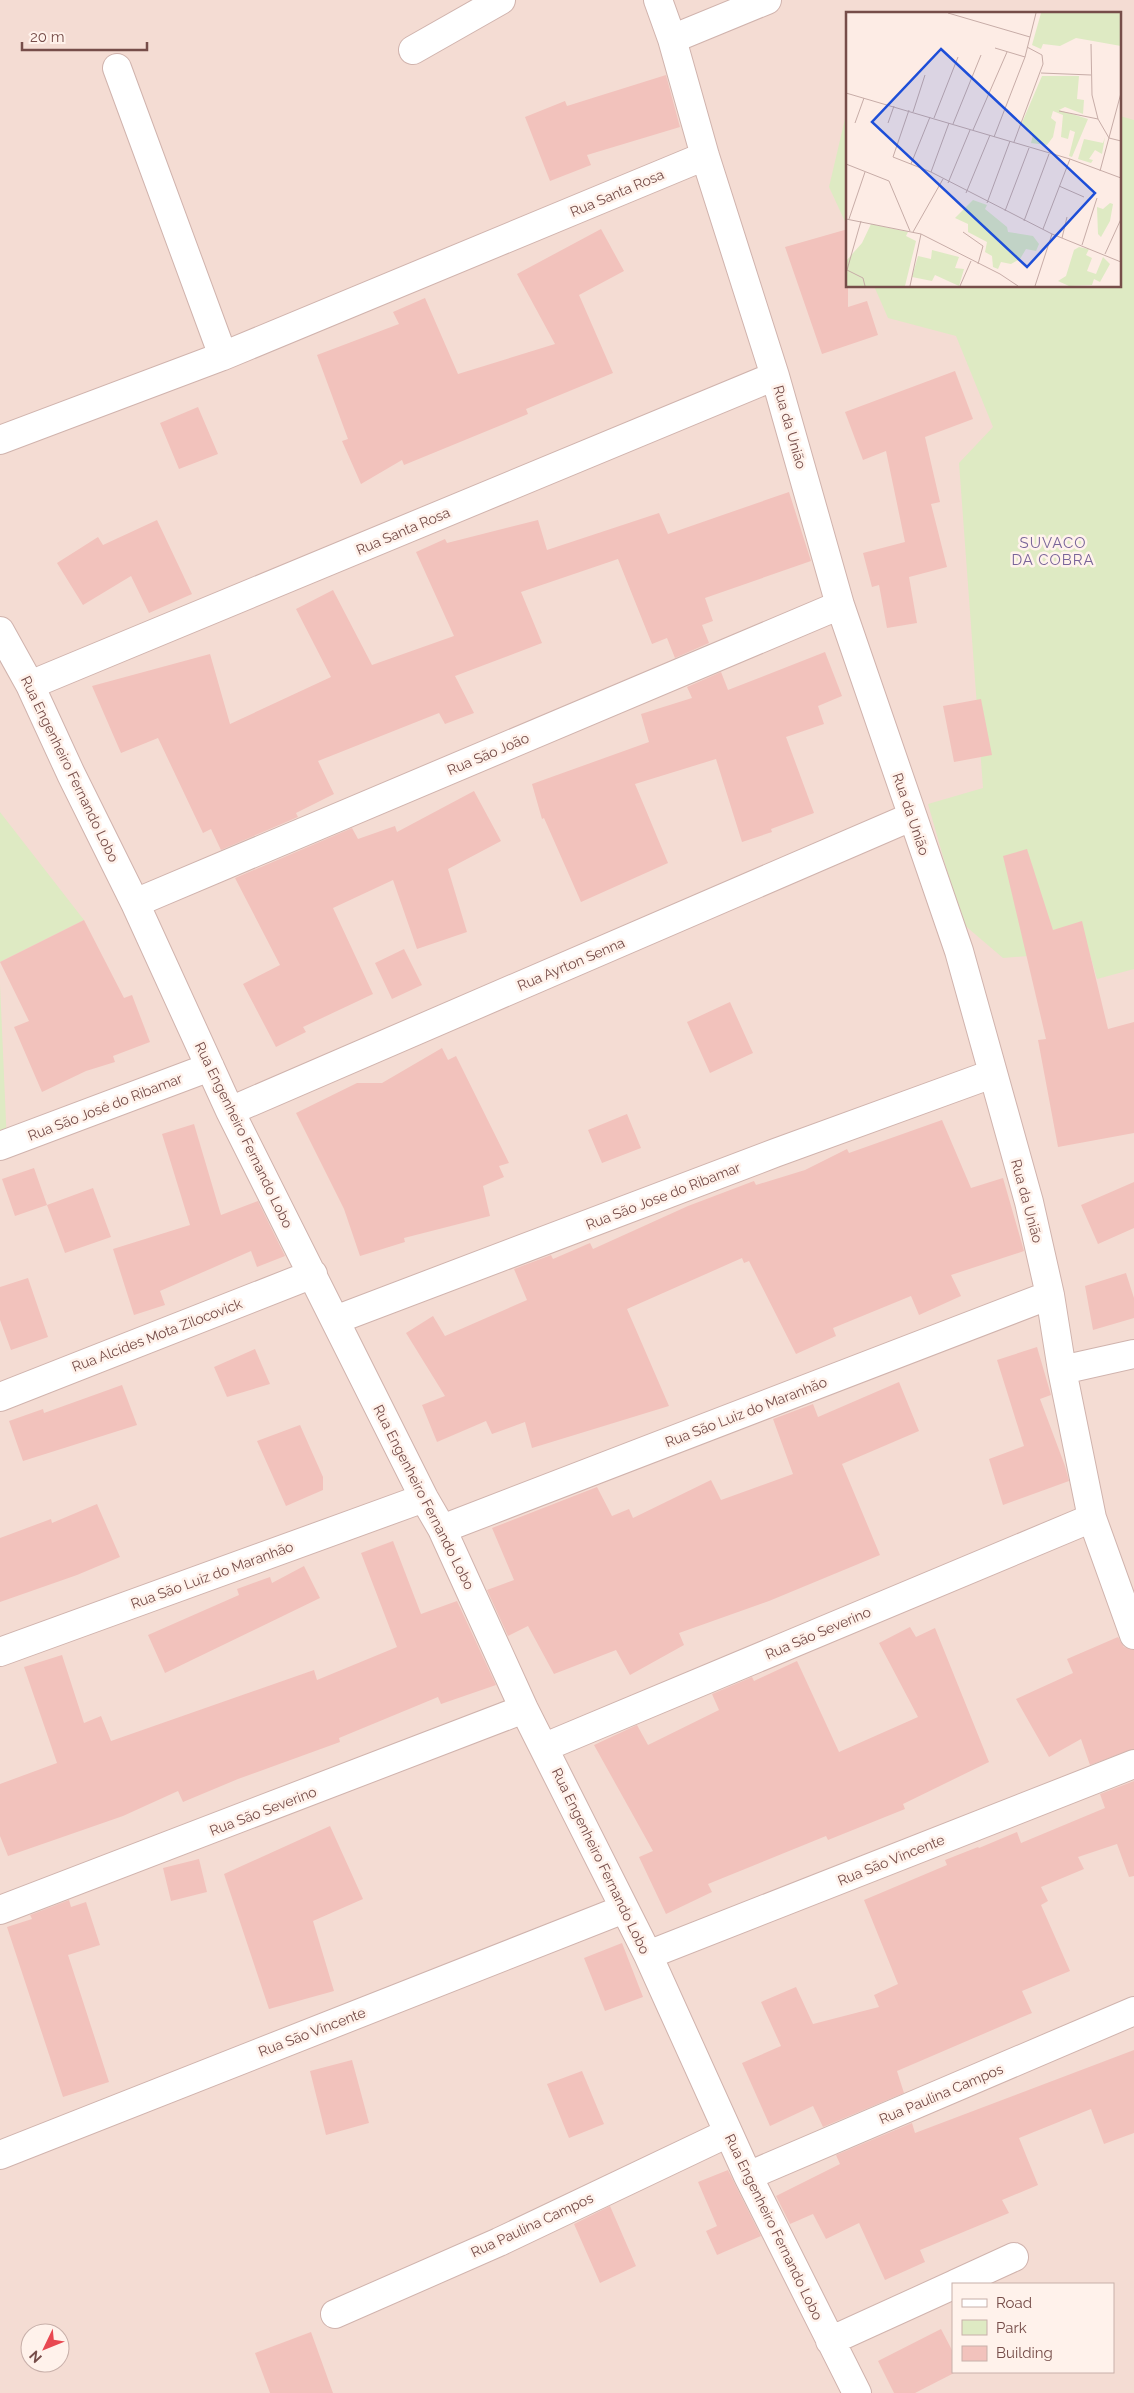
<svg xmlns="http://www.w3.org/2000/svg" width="1134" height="2393" font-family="Raleway,sans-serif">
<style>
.residential{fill:#f4dcd3;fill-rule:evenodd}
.green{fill:#deeac3}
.building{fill:#f2c2bc}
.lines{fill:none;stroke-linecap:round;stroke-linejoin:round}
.minor-casing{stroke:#d0b3ad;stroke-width:30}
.minor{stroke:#fff;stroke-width:28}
.labels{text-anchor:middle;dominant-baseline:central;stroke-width:5;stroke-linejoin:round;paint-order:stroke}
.street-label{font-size:14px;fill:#764d49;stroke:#fff2eb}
.neighbourhood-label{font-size:15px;letter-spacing:1px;fill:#796599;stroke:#fff2eb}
.inset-road{fill:none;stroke:#c7aca7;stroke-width:1}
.view{fill:#1d4ed8;fill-opacity:0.15;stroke:#1d4ed8;stroke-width:2.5}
.inset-edge{fill:none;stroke:#764d49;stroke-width:2.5}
</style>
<rect width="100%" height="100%" fill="#fdece5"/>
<path class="residential" d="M 0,0 L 1134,0 L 1134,2393 L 0,2393 ZM 848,14 L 1120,14 L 1120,286 L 848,286 ZM 953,2284 L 1113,2284 L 1113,2372 L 953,2372 ZM 30,2333 L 60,2333 L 60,2363 L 30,2363 Z"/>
<path class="green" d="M 848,106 L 848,228 L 829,187 Z
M 1120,116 L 1134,120 L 1134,969 L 1097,979 L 1089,951 L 1003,958 L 962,923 L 928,804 L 983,788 L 959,463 L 993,427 L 956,336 L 888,318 L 874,286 L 1120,286 Z
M 0,812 L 84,920 L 0,962 Z
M 0,984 L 7,1144 L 0,1146 Z"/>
<path class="building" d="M 666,75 L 680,127 L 587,155 L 591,165 L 550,181 L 525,117 L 565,101 L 567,106 Z
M 601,229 L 624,271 L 579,295 L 613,373 L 526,409 L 528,414 L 404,465 L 402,460 L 361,484 L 342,441 L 348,439 L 317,355 L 399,324 L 393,312 L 425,298 L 458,374 L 555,344 L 517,274 Z
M 848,229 L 848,307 L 867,301 L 878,335 L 822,354 L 785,247 Z
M 955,371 L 973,419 L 925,437 L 940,502 L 931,504 L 947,567 L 909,577 L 917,623 L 887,628 L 879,585 L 872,587 L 863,553 L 905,542 L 886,451 L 863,460 L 845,412 Z
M 198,407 L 218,454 L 179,469 L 160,423 Z
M 789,492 L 811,561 L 705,598 L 713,621 L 702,625 L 709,643 L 675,658 L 667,638 L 652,644 L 618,559 L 521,592 L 542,643 L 455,676 L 474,713 L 445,724 L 439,713 L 318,761 L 334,794 L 296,813 L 298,817 L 221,850 L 211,829 L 203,833 L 158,738 L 121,753 L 92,686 L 210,654 L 230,724 L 331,677 L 296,609 L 333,590 L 372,665 L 454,636 L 416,552 L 445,539 L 447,543 L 538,520 L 547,550 L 659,513 L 668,534 Z
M 157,520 L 192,594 L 149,613 L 131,576 L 83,605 L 57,563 L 98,537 L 103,545 Z
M 825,652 L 842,696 L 818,706 L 824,724 L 786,737 L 814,813 L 771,829 L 772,832 L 742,842 L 716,759 L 635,784 L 668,863 L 581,902 L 544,818 L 542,819 L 532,784 L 649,742 L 641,714 L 692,698 L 687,687 L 721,672 L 728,690 Z
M 981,699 L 992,755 L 954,762 L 943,706 Z
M 474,791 L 501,841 L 448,869 L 467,932 L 417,949 L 393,880 L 333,908 L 373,994 L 303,1027 L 306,1032 L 276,1047 L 243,984 L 280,965 L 235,878 L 352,828 L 358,839 L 395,826 L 397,832 Z
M 1027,849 L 1053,930 L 1082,921 L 1108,1029 L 1134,1022 L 1134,1133 L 1058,1147 L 1038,1040 L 1046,1039 L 1003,856 Z
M 84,920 L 124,998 L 132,995 L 150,1042 L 113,1056 L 115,1062 L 86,1071 L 42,1092 L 14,1027 L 29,1021 L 0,962 Z
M 404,949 L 422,985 L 392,999 L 375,963 Z
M 730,1002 L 753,1053 L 710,1073 L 687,1022 Z
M 442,1048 L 448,1060 L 456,1056 L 509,1163 L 499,1166 L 504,1177 L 483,1186 L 490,1216 L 404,1238 L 405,1242 L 360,1256 L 344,1209 L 296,1113 L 357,1083 L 382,1083 Z
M 627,1114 L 641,1148 L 602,1163 L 588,1130 Z
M 942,1120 L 971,1188 L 1003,1178 L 1024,1251 L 951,1275 L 961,1296 L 919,1315 L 911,1296 L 833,1328 L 836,1336 L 796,1354 L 749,1261 L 744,1263 L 742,1258 L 627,1309 L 669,1406 L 532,1448 L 525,1422 L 492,1434 L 486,1421 L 437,1442 L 422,1405 L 445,1396 L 406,1333 L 433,1316 L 445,1336 L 527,1300 L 514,1269 L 551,1255 L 553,1259 L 590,1243 L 593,1249 L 688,1206 L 754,1181 L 756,1185 L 805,1170 L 847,1149 L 849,1153 Z
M 194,1124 L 221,1215 L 258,1201 L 285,1256 L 257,1267 L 251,1251 L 160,1291 L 165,1305 L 134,1315 L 113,1249 L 190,1225 L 162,1134 Z
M 34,1168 L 47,1205 L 15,1216 L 2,1179 Z
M 1134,1182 L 1134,1228 L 1098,1244 L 1081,1205 Z
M 93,1188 L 111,1237 L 65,1253 L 47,1205 Z
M 1126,1273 L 1134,1298 L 1134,1318 L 1093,1330 L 1085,1286 Z
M 28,1278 L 48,1337 L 11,1350 L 0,1320 L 0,1287 Z
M 1037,1347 L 1051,1395 L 1040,1399 L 1065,1466 L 1069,1481 L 1003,1505 L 989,1459 L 1024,1446 L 997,1360 Z
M 255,1349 L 270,1384 L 227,1397 L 214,1367 Z
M 899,1382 L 919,1431 L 842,1464 L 880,1555 L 769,1601 L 679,1633 L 684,1645 L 630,1675 L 616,1650 L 554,1674 L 528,1626 L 508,1636 L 487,1590 L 514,1580 L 492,1528 L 597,1487 L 612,1516 L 629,1509 L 633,1518 L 711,1480 L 721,1500 L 793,1474 L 773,1419 L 813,1404 L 818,1417 Z
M 122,1385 L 137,1425 L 23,1461 L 9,1421 L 43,1409 L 44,1413 Z
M 300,1425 L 323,1477 L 323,1490 L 286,1506 L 257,1441 Z
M 97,1504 L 120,1557 L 77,1575 L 0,1602 L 0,1538 L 51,1519 L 52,1523 Z
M 393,1541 L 421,1614 L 457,1601 L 496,1685 L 441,1704 L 438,1697 L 339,1738 L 340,1742 L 238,1779 L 183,1802 L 178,1791 L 123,1816 L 8,1856 L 0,1836 L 0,1784 L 57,1763 L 24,1667 L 62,1655 L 84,1723 L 101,1716 L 111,1741 L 314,1670 L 317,1680 L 397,1647 L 361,1553 Z
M 304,1566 L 320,1598 L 165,1673 L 148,1635 L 239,1595 L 237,1589 L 270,1577 L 272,1583 Z
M 910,1627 L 916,1637 L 935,1628 L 989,1762 L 903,1804 L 905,1809 L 828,1840 L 826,1836 L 708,1884 L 712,1892 L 666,1914 L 639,1857 L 653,1851 L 594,1745 L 637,1725 L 648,1745 L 719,1710 L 712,1694 L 752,1677 L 754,1681 L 797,1661 L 839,1752 L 918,1717 L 879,1643 Z
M 1118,1637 L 1124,1647 L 1134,1650 L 1134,1749 L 1090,1765 L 1081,1739 L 1049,1757 L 1016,1699 L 1073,1673 L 1067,1659 Z
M 1134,1781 L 1134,1876 L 1129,1877 L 1117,1844 L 1078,1857 L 1084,1869 L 1041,1887 L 1048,1901 L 1041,1905 L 1070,1971 L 1022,1991 L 1032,2013 L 897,2071 L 904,2093 L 823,2127 L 813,2106 L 770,2126 L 742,2063 L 781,2046 L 761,2002 L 796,1987 L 813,2024 L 879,2007 L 874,1995 L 898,1984 L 864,1900 L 947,1865 L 945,1860 L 978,1847 L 979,1848 L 1017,1832 L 1021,1843 L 1105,1808 L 1100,1794 Z
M 330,1826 L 363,1899 L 313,1921 L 334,1991 L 269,2009 L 224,1874 Z
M 199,1859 L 207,1892 L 171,1901 L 163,1868 Z
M 69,1900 L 71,1907 L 86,1902 L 100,1945 L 68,1955 L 109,2082 L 63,2097 L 7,1927 L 32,1919 L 30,1915 Z
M 622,1943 L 643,1997 L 605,2011 L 584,1958 Z
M 1134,2050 L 1134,2133 L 1104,2144 L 1091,2109 L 1019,2138 L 1038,2185 L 1002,2200 L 1009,2213 L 920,2250 L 925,2262 L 885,2280 L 859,2223 L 826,2239 L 813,2214 L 790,2224 L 776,2196 L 840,2164 L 836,2155 L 912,2123 L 915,2133 Z
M 352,2060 L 369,2123 L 326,2135 L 310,2071 Z
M 582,2071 L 604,2124 L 569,2138 L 547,2084 Z
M 728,2170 L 761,2236 L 717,2255 L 706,2231 L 717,2226 L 698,2182 Z
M 610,2206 L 636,2266 L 600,2283 L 574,2224 Z
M 941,2329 L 953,2352 L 953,2372 L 956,2372 L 915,2393 L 894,2393 L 878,2361 Z
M 311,2332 L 333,2393 L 270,2393 L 255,2353 Z"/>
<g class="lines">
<g class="minor-casing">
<path id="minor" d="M 658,0 L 672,39 L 705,156 L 775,376 L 840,605 L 959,951 L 1029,1202 L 1050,1295 L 1062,1370 L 1092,1518 L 1134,1635
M 672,39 L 767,0
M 413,50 L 501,0
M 117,68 L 223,356
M 0,440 L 223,356 L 705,156
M 0,631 L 30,685 L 71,774 L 135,903 L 230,1111 L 424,1498 L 442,1529 L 524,1709 L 648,1955 L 748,2176 L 857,2393
M 30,685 L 775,376
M 135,903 L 840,605
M 230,1111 L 911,817
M 0,1146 L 210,1067
M 335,1320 L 775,1153 L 992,1074
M 1062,1370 L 1134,1354
M 0,1397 L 313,1274
M 442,1529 L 1050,1295
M 0,1652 L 424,1498
M 545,1747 L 1092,1518
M 0,1910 L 524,1709
M 648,1955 L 1134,1764
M 0,2155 L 624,1909
M 748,2176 L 1134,2011
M 955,2284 L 1014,2257
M 335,2314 L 499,2242 L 728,2133
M 830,2341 L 953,2285"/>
</g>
<use href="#minor" class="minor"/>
</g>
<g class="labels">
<g class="street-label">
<text transform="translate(617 193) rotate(-23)">Rua Santa Rosa</text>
<text transform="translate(790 427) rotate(74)">Rua da União</text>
<text transform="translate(403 531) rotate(-23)">Rua Santa Rosa</text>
<text transform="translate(488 754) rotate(-23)">Rua São João</text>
<text transform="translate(70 769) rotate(64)">Rua Engenheiro Fernando Lobo</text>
<text transform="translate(911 814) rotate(71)">Rua da União</text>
<text transform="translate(571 964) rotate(-23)">Rua Ayrton Senna</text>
<text transform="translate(105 1107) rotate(-21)">Rua São José do Ribamar</text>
<text transform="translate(244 1135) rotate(64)">Rua Engenheiro Fernando Lobo</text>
<text transform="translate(663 1196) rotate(-21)">Rua São Jose do Ribamar</text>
<text transform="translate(1027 1201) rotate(75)">Rua da União</text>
<text transform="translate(157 1335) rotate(-21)">Rua Alcídes Mota Zilocovick</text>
<text transform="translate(746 1412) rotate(-21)">Rua São Luiz do Maranhão</text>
<text transform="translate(424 1497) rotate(63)">Rua Engenheiro Fernando Lobo</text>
<text transform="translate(212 1575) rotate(-20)">Rua São Luiz do Maranhão</text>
<text transform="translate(818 1633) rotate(-23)">Rua São Severino</text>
<text transform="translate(263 1811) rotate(-21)">Rua São Severino</text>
<text transform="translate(891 1860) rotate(-22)">Rua São Vincente</text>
<text transform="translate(601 1861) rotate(64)">Rua Engenheiro Fernando Lobo</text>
<text transform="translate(312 2032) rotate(-21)">Rua São Vincente</text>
<text transform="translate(941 2094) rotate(-23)">Rua Paulina Campos</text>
<text transform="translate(532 2225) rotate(-25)">Rua Paulina Campos</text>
<text transform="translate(774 2227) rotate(64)">Rua Engenheiro Fernando Lobo</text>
</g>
<g class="neighbourhood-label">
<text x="1053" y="543">SUVACO<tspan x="1053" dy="17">DA COBRA</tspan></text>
</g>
</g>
<g transform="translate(846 12)">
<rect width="275" height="275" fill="#fdece5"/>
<path d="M 195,1 L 275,1 L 275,34 L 230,26 L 214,34 L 197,32 L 195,37 L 186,33 ZM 196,64 L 233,64 L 231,87 L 238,88 L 237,102 L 219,95 L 213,98 L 242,107 L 226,145 L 223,144 L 229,120 L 224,118 L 222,127 L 215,125 L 217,103 L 207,99 L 205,106 L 210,110 L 207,125 L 201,133 L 185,131 L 187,123 L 175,113 ZM 259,125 L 256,142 L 249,138 L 243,147 L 247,148 L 245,151 L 232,147 L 238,127 L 257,131 ZM 127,188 L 141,193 L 139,197 L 161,215 L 162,220 L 187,224 L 193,232 L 190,239 L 180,237 L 174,247 L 165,252 L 155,250 L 152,257 L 147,255 L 146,244 L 139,240 L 141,230 L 122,220 L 122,212 L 109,206 ZM 264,191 L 267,192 L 264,209 L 255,225 L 252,222 L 251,195 L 257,197 ZM 25,212 L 62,220 L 60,224 L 70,229 L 59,274 L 0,274 L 0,249 L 16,231 ZM 233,235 L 243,237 L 240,243 L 246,246 L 241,259 L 250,262 L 257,245 L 264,252 L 254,270 L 248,267 L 246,273 L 223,274 L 212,269 L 220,264 L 228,238 ZM 86,238 L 113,245 L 109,256 L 118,257 L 113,274 L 89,263 L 86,269 L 66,265 L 72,244 L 85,247 Z" fill="#deeac3"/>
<path class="inset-road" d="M 102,1 L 184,25M 245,32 L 246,83 L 252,107M 149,36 L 179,45M 195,61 L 245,63M 0,81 L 224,147 L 275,166M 63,98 L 47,145 L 85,160 L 206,222 L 275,250M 213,99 L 252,107 L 263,126 L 275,129M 67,100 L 79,63M 88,106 L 112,45M 9,111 L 18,86M 42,111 L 48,94M 107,112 L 135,43M 127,118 L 161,40M 148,125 L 179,45 L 190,1M 168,130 L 197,52 L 196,43 L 181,35M 0,152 L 43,169 L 64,219M 65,152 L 84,105M 254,159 L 275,81M 85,160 L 103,111M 102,171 L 124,118M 213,174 L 238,185M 120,181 L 144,123M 141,191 L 164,129M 159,199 L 183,136M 0,207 L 75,222 L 154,262 L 172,274M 3,207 L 19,160M 15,209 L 1,258 L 17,266 L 19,274M 178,209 L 203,142M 197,217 L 224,147M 67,220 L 97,167M 117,220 L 137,234 L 132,252M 216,226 L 221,205M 236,233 L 251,186M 259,242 L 275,207M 64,274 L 75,222M 114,274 L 125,249M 189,274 L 206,222"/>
<path class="view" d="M 95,37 L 249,181 L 181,255 L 26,110 Z"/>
<rect width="275" height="275" class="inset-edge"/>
</g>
<rect x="952" y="2283" width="162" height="90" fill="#fff2eb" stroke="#c8b0aa"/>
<rect x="962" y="2299" width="25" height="8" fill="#ffffff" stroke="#c8b0aa"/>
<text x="996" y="2308" font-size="15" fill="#764d49">Road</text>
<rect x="962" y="2320" width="25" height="15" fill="#deeac3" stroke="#c8b0aa"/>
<text x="996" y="2333" font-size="15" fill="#764d49">Park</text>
<rect x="962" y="2346" width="25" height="15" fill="#f2c2bc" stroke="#c8b0aa"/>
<text x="996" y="2358" font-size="15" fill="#764d49">Building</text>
<g transform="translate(45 2348) rotate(227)"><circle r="24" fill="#fff2eb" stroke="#c8b0aa"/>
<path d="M0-4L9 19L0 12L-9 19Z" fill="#e84851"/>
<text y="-8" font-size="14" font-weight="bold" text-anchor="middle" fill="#764d49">N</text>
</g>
<path d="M22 42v8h125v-8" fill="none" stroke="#764d49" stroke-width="2.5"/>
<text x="30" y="42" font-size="15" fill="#764d49" stroke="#fff2eb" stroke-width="4" paint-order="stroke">20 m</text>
</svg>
